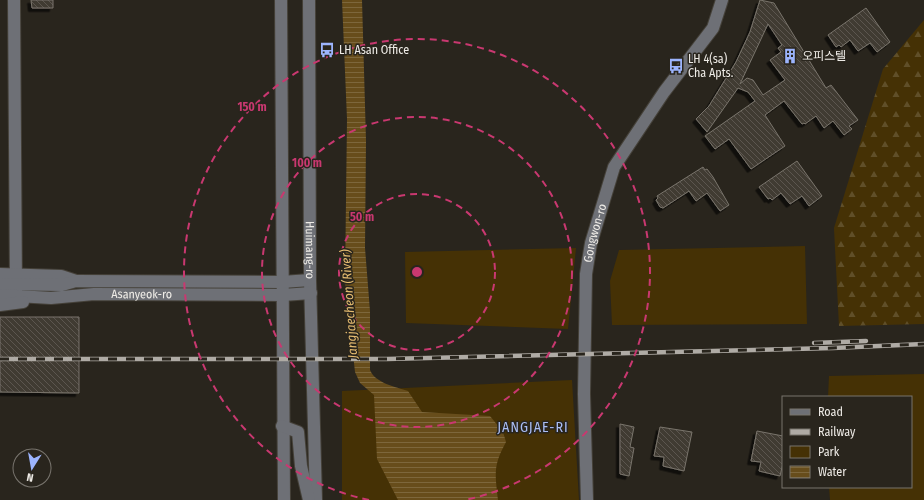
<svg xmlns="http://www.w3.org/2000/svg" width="924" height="500" font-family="'Fira Sans Condensed','Noto Sans KR',sans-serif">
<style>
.forest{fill:url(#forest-firs)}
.park{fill:#453105}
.water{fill:url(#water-rules)}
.building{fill:url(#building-back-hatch);stroke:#7a756c;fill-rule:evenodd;filter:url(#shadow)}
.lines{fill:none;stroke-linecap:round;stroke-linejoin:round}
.secondary-casing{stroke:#454139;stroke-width:14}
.secondary{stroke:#6e7076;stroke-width:12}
.rail-casing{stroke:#afaba5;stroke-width:4.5}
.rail{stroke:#29251d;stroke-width:3;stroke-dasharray:9;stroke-linecap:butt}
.ring{fill:none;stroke:#c93870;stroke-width:2;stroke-dasharray:7 5}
.labels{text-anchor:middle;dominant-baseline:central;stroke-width:3;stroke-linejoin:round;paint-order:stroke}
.poi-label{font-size:12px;fill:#eeebe6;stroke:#29251d;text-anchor:start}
.street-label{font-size:12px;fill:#eeebe6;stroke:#29251d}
.water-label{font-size:13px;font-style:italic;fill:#e4bb70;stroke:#29251d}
.quarter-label{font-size:14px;letter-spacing:1px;fill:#aabdf4;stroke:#29251d}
.centre{fill:#c93870;stroke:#29251d;stroke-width:2}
.ring-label{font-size:12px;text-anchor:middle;font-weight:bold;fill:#c93870;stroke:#29251d;stroke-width:3;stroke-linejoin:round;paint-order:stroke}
</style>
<defs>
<pattern id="forest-firs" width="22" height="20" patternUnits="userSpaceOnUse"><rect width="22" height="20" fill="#453105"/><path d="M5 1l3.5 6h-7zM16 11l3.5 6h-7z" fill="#604f29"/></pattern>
<pattern id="water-rules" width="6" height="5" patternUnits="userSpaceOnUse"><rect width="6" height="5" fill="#674d1b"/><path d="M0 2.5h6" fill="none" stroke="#7d673c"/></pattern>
<pattern id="building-back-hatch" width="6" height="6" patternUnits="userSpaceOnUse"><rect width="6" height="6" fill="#3f3a32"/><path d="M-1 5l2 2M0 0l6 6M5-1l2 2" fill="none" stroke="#5b5750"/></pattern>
<filter id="shadow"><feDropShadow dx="-3.5" dy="3.5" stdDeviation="0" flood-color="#0009"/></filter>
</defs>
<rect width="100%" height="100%" fill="#29251d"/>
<path class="forest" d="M 924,20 L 924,324 L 839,326 L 834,228 L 883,69 Z"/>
<path class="park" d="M 805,246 L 807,324 L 612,325 L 610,281 L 619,250 Z
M 576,248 L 568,329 L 406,323 L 405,252 Z
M 924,374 L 924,500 L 830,500 L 829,487 L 911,487 L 911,397 L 828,397 L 829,376 Z
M 572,380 L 579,500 L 342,500 L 342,391 Z"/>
<path class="water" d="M 342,0 L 362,0 L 366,141 L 365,248 L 370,311 L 370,370 C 375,383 396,387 408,391 L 422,412 L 490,416 L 503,432 L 506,442 C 493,466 495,473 498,500 L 398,500 L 377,459 L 374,395 L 360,383 L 355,372 L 345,282 L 347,119 Z"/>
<path class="building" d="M 31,0 L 53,0 L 53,8 L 32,8 Z
M 760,0 L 774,3 L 826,88 L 831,85 L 858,120 L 849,126 L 852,129 L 844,135 L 833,121 L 824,128 L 816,116 L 805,124 L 804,123 L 802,124 L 784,101 L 765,115 L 785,146 L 751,169 L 729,139 L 715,149 L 705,136 L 755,101 L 748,92 L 738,88 L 707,132 L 696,119 L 709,106 L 736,62 L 750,32 ZM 768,24 L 782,45 L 778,48 L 781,52 L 770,60 L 785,80 L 763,95 L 753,80 L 747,78 L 740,84 Z
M 866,8 L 890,42 L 877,52 L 870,43 L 858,51 L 850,40 L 841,47 L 839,45 L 836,47 L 828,35 Z
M 797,161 L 822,196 L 809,206 L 802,196 L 790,204 L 781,193 L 772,200 L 770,198 L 768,199 L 759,187 Z
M 703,167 L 705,170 L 707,169 L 713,177 L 729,205 L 720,211 L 707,193 L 696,201 L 689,191 L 663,208 L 660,207 L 656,200 L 658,198 L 657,196 Z
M 0,317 L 79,317 L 79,393 L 0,392 Z
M 620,424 L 634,427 L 630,447 L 634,448 L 629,476 L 620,474 Z
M 660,427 L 692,432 L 684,471 L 663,466 L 664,457 L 654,456 Z
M 757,431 L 783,436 L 783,463 L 780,476 L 759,471 L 761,462 L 751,461 Z"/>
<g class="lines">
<g class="secondary-casing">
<g id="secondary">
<path d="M 14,0 L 16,291"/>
<path d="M 281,0 L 284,500"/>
<path id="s1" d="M 309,0 L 310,280 L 316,500"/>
<path d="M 0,274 L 61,276 L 76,281"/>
<path d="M 0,284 L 62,285 L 76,281 L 282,282 L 310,280"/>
<path id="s2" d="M 0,295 L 51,298 L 94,294 L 283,295 L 311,293"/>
<path d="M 0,305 L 23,302"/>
<path d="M 282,426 L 298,432 L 301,466 L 309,500"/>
<path id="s3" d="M 587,500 L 584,394 L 586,274 L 591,243 L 614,167 L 664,92 L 713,28 L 722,0"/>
</g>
</g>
<use href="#secondary" class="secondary"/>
<g class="rail-casing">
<path id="rail" d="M 814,343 L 866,341
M 0,359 L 387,359 L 833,348 L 924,344"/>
</g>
<use href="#rail" class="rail"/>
</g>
<g class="ring">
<circle cx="417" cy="272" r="78"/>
<circle cx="417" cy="272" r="155"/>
<path d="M369 500A233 233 0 1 1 465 500"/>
</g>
<defs>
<g id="bus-bare" transform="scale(1.2)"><path d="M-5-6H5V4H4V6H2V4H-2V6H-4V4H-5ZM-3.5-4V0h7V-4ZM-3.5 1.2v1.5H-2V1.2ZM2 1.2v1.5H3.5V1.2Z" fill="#9cb4fd" stroke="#29251d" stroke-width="2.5" paint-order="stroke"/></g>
<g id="building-bare" transform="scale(1.2)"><path d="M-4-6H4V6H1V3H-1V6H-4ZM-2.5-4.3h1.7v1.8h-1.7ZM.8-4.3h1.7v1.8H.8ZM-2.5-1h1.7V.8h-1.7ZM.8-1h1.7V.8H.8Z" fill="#9cb4fd" stroke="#29251d" stroke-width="2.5" paint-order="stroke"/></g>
</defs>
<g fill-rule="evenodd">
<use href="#bus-bare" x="327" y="50"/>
<use href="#building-bare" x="790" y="56"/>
<use href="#bus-bare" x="676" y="66"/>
</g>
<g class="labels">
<g class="poi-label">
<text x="339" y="50">LH Asan Office</text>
<text x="802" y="56">오피스텔</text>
<text x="688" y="59">LH 4(sa)<tspan x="688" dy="14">Cha Apts.</tspan></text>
</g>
<g class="street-label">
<text stroke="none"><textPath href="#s3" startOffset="268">Gongwon-ro</textPath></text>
<text stroke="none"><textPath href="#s1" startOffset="250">Huimang-ro</textPath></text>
<text stroke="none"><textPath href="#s2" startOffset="142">Asanyeok-ro</textPath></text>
</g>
<g class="water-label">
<text transform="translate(349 304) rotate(-94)">Jangjaecheon (River)</text>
</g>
<g class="quarter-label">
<text x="533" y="427">JANGJAE-RI</text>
</g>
</g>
<circle cx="417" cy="272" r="6" class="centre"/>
<g class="ring-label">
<text x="252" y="111">150 m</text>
<text x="307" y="167">100 m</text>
<text x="362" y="221">50 m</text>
</g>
<rect x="782" y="396" width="130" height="92" fill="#29251d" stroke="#78746d"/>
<rect x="790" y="409" width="20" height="6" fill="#6e7076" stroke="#78746d"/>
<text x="818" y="416" font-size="12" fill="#eeebe6">Road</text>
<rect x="790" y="429" width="20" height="6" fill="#afaba5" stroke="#78746d"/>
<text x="818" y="436" font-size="12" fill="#eeebe6">Railway</text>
<rect x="790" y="446" width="20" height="12" fill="#453105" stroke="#78746d"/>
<text x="818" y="456" font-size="12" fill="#eeebe6">Park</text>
<rect x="790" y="466" width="20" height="12" fill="url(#water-rules)" stroke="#78746d"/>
<text x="818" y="476" font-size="12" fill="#eeebe6">Water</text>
<g transform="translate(32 468) rotate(191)"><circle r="19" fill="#29251d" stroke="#78746d"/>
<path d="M0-3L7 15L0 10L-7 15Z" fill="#9cb4fd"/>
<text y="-6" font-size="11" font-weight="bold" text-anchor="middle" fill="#eeebe6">N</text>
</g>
</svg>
